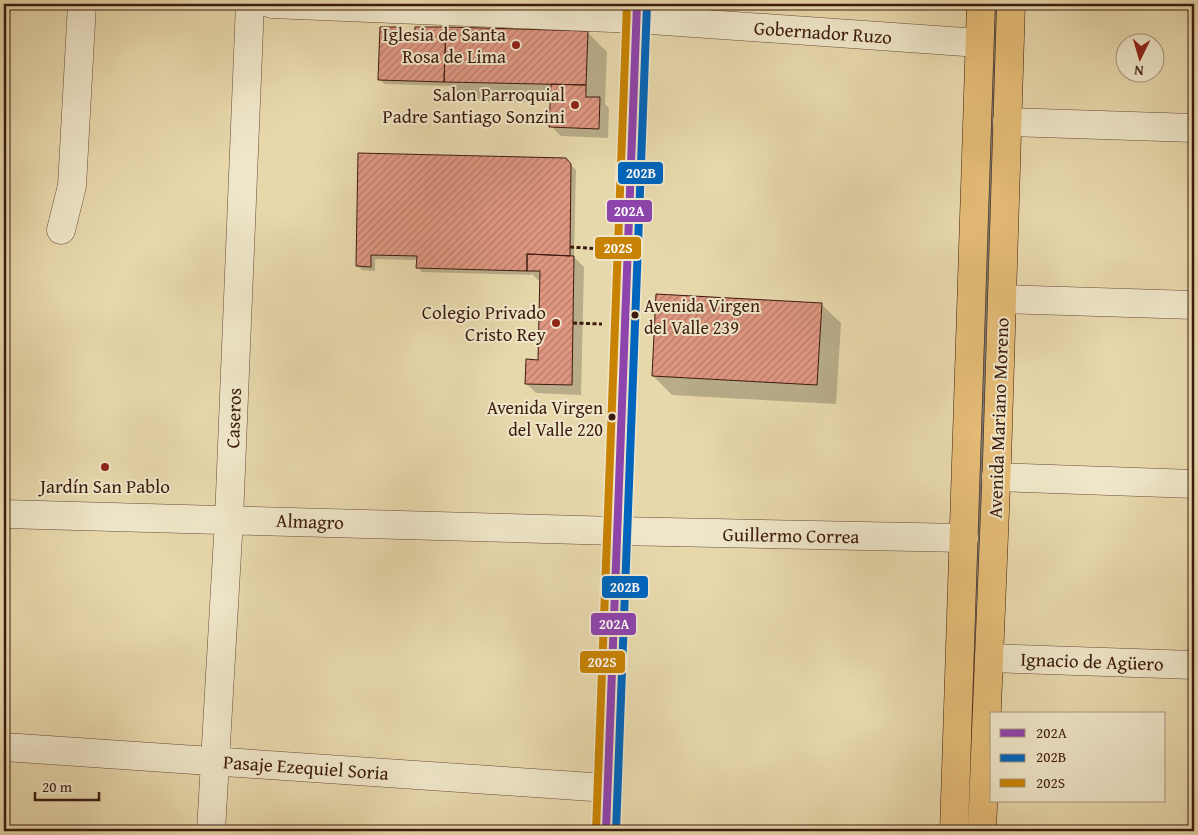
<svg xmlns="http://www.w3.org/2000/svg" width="1198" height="835" font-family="'Gentium Book Plus',serif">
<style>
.shadow{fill:#0003}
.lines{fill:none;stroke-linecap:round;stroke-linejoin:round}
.stream{stroke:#777873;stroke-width:6}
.building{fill:url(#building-hatch);stroke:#3d1b0e}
.minor-casing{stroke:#684a36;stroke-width:29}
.major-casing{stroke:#3d1b0e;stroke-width:29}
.path{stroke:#3d1b0e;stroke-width:3;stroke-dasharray:4 2.5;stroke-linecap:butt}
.minor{stroke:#efe6c9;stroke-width:28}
.major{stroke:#e4bc76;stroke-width:28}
.bus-1-casing{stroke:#efe6c9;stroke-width:11}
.bus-2-casing{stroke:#efe6c9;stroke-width:11}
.bus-3-casing{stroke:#efe6c9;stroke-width:11}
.bus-1{stroke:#8e44ad;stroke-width:8}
.bus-2{stroke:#0065bd;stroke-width:8}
.bus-3{stroke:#c88304;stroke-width:8}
.poi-dot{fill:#8f2418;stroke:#efe6c9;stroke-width:2}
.bus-dot{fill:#3d1b0e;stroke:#efe6c9;stroke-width:2}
.labels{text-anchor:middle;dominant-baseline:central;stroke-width:4;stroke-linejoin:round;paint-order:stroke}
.bus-label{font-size:18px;fill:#3d1b0e;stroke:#efe6c9;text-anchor:start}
.street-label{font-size:19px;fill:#3d1b0e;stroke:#efe6c9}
.poi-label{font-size:19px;fill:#3d1b0e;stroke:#efe6c9;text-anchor:end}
.line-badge{stroke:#efe6c9;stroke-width:2}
.badge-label{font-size:14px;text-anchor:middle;font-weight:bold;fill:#fff}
</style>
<defs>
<pattern id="building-hatch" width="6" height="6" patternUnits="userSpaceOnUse" patternTransform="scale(1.25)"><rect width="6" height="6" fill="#df9781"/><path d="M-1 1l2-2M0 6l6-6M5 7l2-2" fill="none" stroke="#b67a68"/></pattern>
</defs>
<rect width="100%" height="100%" fill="#e7d8ac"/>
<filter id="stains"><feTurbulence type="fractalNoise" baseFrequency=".004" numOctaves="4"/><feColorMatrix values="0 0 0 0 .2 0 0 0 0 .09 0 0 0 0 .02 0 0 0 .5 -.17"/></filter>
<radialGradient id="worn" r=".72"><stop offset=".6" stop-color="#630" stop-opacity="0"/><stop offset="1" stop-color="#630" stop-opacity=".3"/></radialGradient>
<path class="shadow" d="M 399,29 L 404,33 L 404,41 L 587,32 L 607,52 L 605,104 L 609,108 L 608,138 L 561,136 L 551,126 L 552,103 L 465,101 L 450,86 L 384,84 L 380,79 Z
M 360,154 L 565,160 L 576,170 L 574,257 L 584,267 L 581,395 L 536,393 L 526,383 L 539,361 L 541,280 L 538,280 L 531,273 L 531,275 L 422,272 L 418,267 L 418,260 L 375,259 L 375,271 L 362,270 L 357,265 Z
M 821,304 L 841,323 L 836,404 L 672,395 L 653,376 Z"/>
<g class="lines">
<path class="stream" d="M 971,773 L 996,4"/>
</g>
<path class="building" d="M 380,27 L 400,27 L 399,40 L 414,40 L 415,27 L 446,27 L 444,82 L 378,80 Z
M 446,27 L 588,31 L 586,85 L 444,82 Z
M 551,84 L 586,85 L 586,97 L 600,97 L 599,129 L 549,127 Z
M 358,153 L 566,158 L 571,164 L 570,256 L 527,254 L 527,271 L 416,268 L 417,256 L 371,255 L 371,267 L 356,266 Z
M 527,254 L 574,256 L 572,385 L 525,384 L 526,359 L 538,360 L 540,271 L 527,271 Z
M 656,294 L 822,303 L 817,385 L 652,376 Z"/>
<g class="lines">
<g class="minor-casing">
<path id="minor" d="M 272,4 L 636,19 L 979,43
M 1007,122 L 1194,128
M 61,230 L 72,186 L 82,4
M 1002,299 L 1194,305
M 996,477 L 1194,484
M 4,514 L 617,531 L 964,538
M 989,658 L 1194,665
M 4,747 L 607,788
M 211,831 L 229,519 L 250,4"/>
</g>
<g class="major-casing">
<path id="major" d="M 606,831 L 637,4
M 954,831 L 981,4
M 982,831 L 997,461 L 1011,4"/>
</g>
<path class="path" d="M 570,247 L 604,249
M 573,323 L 602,324"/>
<use href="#minor" class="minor"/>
<use href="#major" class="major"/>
<g class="bus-1-casing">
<path id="bus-1" d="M 606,831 L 637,4"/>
</g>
<g class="bus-2-casing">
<path id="bus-2" d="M 616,831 L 647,4"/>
</g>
<g class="bus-3-casing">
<path id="bus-3" d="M 596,831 L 627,4"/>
</g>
<use href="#bus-1" class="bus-1"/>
<use href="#bus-2" class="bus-2"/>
<use href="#bus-3" class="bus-3"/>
</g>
<g class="poi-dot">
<circle cx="516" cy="45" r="5"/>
<circle cx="575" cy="105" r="5"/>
<circle cx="556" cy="323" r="5"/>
<circle cx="105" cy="467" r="5"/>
</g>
<g class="bus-dot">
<circle cx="635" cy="315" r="4.5"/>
<circle cx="612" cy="417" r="4.5"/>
</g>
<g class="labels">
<g class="bus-label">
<text x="644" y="305">Avenida Virgen<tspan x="644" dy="22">del Valle 239</tspan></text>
<text x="603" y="407" text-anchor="end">Avenida Virgen<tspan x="603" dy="22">del Valle 220</tspan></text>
</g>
<g class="street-label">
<text transform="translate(823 32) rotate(4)">Gobernador Ruzo</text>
<text transform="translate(233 418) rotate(-88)">Caseros</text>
<text transform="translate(998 418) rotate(-88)">Avenida Mariano Moreno</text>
<text transform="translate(310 521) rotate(2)">Almagro</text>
<text transform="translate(791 535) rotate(1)">Guillermo Correa</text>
<text transform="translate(1092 661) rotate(2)">Ignacio de Agüero</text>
<text transform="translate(306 767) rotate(4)">Pasaje Ezequiel Soria</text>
</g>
<g class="poi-label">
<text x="506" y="34">Iglesia de Santa<tspan x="506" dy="22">Rosa de Lima</tspan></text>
<text x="565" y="94">Salon Parroquial<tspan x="565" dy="22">Padre Santiago Sonzini</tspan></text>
<text x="546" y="312">Colegio Privado<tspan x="546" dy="22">Cristo Rey</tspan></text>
<text x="105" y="486" text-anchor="middle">Jardín San Pablo</text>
</g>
</g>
<g class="line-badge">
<rect x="617" y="161" width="47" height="24" rx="5" fill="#0065bd"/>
<rect x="606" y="199" width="47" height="24" rx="5" fill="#8e44ad"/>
<rect x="594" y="236" width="48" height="24" rx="5" fill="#c88304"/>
<rect x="601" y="575" width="48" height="24" rx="5" fill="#0065bd"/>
<rect x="590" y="612" width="47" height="24" rx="5" fill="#8e44ad"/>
<rect x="579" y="650" width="47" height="24" rx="5" fill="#c88304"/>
</g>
<g class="badge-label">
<text x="641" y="178">202B</text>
<text x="629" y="216">202A</text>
<text x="618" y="253">202S</text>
<text x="625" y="592">202B</text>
<text x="614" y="629">202A</text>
<text x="602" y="667">202S</text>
</g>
<rect width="1198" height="835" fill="none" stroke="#e7d8ac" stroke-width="20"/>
<rect x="5" y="5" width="1188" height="825" fill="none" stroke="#3d1b0e" stroke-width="2.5"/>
<rect x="10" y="10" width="1178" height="815" fill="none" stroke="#3d1b0e"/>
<rect x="990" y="712" width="175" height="90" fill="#efe6c9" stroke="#a8957e"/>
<rect x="1000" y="729" width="25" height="8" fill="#8e44ad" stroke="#a8957e"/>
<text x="1036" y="738" font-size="15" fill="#3d1b0e">202A</text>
<rect x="1000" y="754" width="25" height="8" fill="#0065bd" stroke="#a8957e"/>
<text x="1036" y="762" font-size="15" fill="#3d1b0e">202B</text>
<rect x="1000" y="779" width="25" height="8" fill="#c88304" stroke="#a8957e"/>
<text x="1036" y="788" font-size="15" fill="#3d1b0e">202S</text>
<g transform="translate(1140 58) rotate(185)"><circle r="24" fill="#efe6c9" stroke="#a8957e"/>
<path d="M0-4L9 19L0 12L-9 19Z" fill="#8f2418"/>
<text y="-8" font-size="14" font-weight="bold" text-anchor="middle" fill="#3d1b0e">N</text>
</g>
<path d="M35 792v8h64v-8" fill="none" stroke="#3d1b0e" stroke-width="2.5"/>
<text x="42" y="792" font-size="15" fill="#3d1b0e" stroke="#efe6c9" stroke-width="4" paint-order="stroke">20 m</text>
<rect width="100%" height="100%" filter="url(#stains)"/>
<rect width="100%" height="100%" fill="url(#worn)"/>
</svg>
